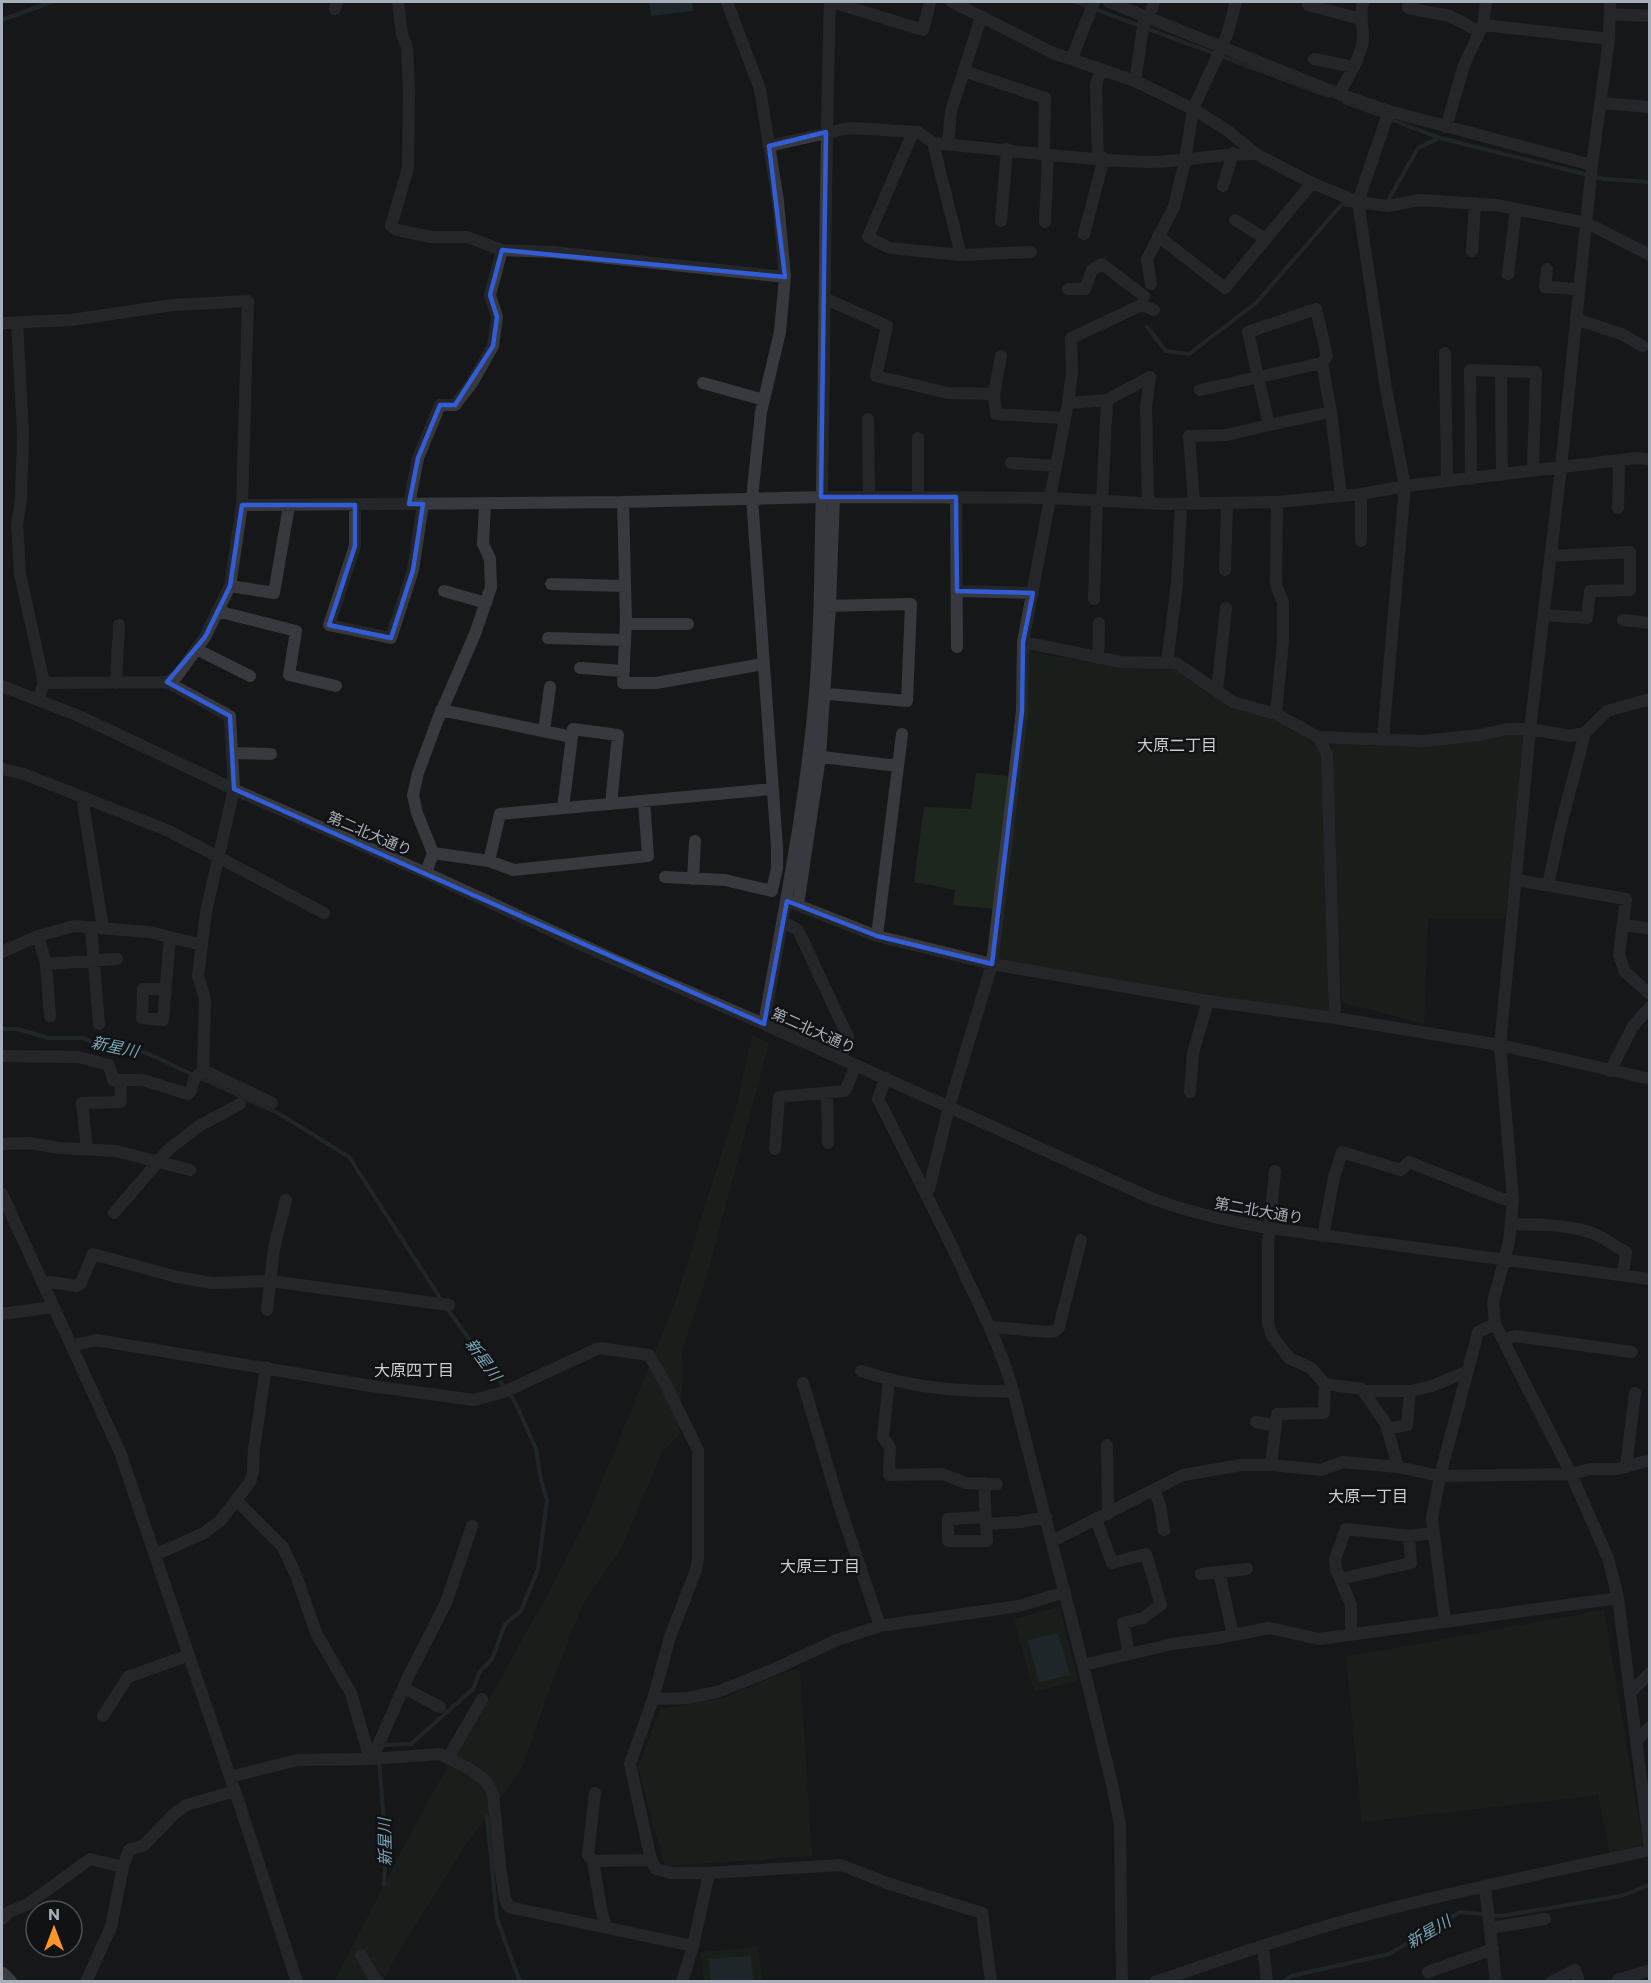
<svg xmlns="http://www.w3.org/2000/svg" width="1651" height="1983" font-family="Commissioner,'Noto Sans JP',sans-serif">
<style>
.green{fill:#1e271e}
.water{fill:#2b383e}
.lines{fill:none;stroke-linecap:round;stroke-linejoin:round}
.stream{stroke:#2b383e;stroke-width:4}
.minor{stroke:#37393e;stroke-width:12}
.highway{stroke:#62686f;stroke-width:16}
.marked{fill:none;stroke:#325dd4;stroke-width:4.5;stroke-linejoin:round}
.labels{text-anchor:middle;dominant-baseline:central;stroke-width:5;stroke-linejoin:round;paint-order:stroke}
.street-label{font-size:15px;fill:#a7b0ba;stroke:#111214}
.neighbourhood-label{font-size:16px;fill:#c9ced5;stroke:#111214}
.water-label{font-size:16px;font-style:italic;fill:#7ba5b7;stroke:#111214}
</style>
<rect width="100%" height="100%" fill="#161719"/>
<path class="green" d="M 1029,652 L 1124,668 L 1173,667 L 1311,740 L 1323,754 L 1333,1015 L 997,959 Z
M 1524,734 L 1505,918 L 1428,918 L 1424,1024 L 1342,1002 L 1331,741 Z
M 976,773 L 1008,776 L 995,909 L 953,905 L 955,890 L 914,882 L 924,807 L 971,809 Z
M 752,1035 L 769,1043 L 707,1275 L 682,1350 L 683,1374 L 679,1435 L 662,1452 L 622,1547 L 582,1605 L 551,1685 L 522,1768 L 463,1849 L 395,1958 L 383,1981 L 334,1982 L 426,1804 L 493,1692 L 550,1590 L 587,1518 L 675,1303 L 738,1101 Z
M 1059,1607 L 1078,1680 L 1034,1692 L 1014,1619 Z
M 1604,1610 L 1643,1844 L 1610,1854 L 1598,1795 L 1362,1822 L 1346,1657 Z
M 800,1670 L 812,1856 L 665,1866 L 638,1768 L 660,1709 L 724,1698 L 785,1672 Z
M 758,1947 L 762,1981 L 704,1981 L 701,1952 Z"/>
<path class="water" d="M 649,2 L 692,2 L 693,11 L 651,16 Z
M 1058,1633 L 1070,1675 L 1039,1682 L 1028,1640 Z
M 751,1956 L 753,1981 L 711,1981 L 709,1959 Z"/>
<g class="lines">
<path class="stream" d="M 1076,2 L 1328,96
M 2,20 L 51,2
M 1344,102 L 1440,138 L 1604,179 L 1650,182
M 1386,204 L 1418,148 L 1439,138
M 1147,327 L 1166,351 L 1189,354 L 1256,303 L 1342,204 L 1354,206
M 2,1029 L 18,1029 L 48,1038 L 83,1038 L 96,1044 L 121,1044 L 149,1054 L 193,1075
M 200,1078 L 278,1113 L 349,1157 L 442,1301
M 381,1746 L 382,1745 L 411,1744 L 473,1689 L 480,1671 L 492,1659 L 505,1624 L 521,1611 L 538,1569 L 547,1500 L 541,1480 L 536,1449 L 515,1402 L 446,1307
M 379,1760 L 386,1848 L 384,1885
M 487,1817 L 497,1919 L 520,1982
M 1283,1982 L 1291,1976 L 1389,1954 L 1460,1912 L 1501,1916 L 1621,1896 L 1647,1886"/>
<path class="minor" d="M 398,2 L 402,35 L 407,47 L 409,91 L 408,168 L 391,226 L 397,230 L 431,237 L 467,237 L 502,250 L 553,252 L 785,277
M 832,2 L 923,30 L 930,2
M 952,2 L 1053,53 L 1135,81 L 1193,109 L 1227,130 L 1256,154 L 1312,183 L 1358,202 L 1388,206 L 1419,200 L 1496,205 L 1587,223 L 1650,255
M 1109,2 L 1339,94 L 1389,111 L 1592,165
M 1409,2 L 1408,8 L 1450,16 L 1480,32
M 1610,2 L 1609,39 L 1592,165 L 1561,468 L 1530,729 L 1500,1045 L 1513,1199 L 1509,1242 L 1493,1302 L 1495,1324 L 1571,1474 L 1608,1558 L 1618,1598 L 1650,1849
M 1308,5 L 1360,19
M 335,9 L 337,2
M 1610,14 L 1650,16
M 1483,25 L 1609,39
M 1072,58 L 1094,2
M 1314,59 L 1354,67
M 964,71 L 1045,98 L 1044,154
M 1135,81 L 1144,21 L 1152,9 L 1154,2
M 1339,94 C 1348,77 1360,59 1363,40 C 1364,26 1359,15 1363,2
M 1601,103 L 1650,107
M 1446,127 L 1464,65 L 1483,25 L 1486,2
M 913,132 L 868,237 L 890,248 L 961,255 L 1031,252
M 933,143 L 961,255
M 948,144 L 951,111 L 981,17
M 769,146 L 849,128 L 918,132 L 933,143 C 1003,149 1077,160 1147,162 C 1184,162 1219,153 1256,154
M 1098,158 L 1096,85 L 1101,69
M 1223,186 L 1233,153
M 1235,220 L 1266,239
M 1001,221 L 1007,149
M 1045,222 L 1048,154
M 1084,234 L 1104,158
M 1158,236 L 1225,288 L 1312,183
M 1472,251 L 1475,203
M 1547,269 L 1545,287 L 1579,289
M 1508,274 L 1516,209
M 1151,284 L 1147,259 L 1174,207 L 1185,161 L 1193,109 L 1227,35 L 1236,2
M 1068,289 L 1085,289 L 1092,270 L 1102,264 L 1144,296
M 826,299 L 887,326 L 876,376 L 948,393 L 994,394
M 1576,319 L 1621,334 L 1643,346
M 2,323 L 71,320 L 173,305 L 248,301 L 242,505 L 230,586 L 205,637 L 177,676 L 167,682 L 44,683
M 17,323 L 23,432 L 21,499 L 17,525 L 20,574 L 44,683 L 38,700
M 1445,353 L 1447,481
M 1001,356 L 994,394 L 996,414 L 1065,418
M 1501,371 L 1502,475
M 703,383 L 764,400
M 1200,390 L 1322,363
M 1068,403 L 1107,400 L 1150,377 L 1146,407 L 1148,503
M 868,419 L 869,497
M 1269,425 L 1331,412
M 1011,463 L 1056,466
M 1471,479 L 1470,370 L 1536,372 L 1533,471
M 918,497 L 918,438
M 956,497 L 957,647
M 1102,501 L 1107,400
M 623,502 L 626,621 L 623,683 L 656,683 L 763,664
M 1277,502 L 1276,585 L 1283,602 L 1283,641 L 1276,714 L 1318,737 L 1327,754 L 1335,1018
M 1194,503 L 1189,436 L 1226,435 L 1269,425 L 1248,332 L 1316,309 L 1327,356 L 1322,363 L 1331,412 L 1341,496
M 409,504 L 418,458 L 440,405 L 455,405 L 472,383 L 493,346 L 497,317 L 490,295 L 502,250
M 242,505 L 623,502 L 821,497 L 1050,498 L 1165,504 L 1277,502 L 1361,494 L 1405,486 L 1637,458 L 1650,459
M 355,505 L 355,546 L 329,625 L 391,638 L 413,570 L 423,504
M 1618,508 L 1619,460
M 1361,541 L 1361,494
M 1225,570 L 1227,503
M 551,584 L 625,586
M 230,586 L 274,593 L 289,506
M 444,591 L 486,603
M 957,591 L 1033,593
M 1094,599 L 1097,500
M 217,611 L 296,631 L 289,675 L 336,686
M 1544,615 L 1587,618 L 1590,591 L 1630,590 L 1630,552 L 1550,556
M 1623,620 L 1650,623
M 626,624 L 688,624
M 548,638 L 625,640
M 1023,642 L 1121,662 L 1176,663 L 1233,702 L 1276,714
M 196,649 L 250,676
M 1098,658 L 1099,623
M 1167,663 L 1177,583 L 1181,504
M 580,668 L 624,671
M 167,682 L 230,716 L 234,789 L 206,912 L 198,976 L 205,999 L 203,1070 L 272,1103
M 116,683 L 119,625
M 2,686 L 79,716 L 242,793 L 426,873 L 615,960 L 764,1024 L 1151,1198 C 1190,1213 1228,1221 1268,1228 L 1650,1279
M 1217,691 L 1226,608
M 818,693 L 907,701 L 911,604 L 824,606
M 441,710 L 572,737
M 544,731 L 550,687
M 1318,737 L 1422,741 L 1480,735 L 1507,729 L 1530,729 L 1570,736 L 1585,733 L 1607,711 L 1650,699
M 1383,738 L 1405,486 L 1386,389 L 1358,202 L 1389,111
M 232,753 L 271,754
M 813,756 L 898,766
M 2,769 L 24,774 L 169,831 L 324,913
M 82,797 L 103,928
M 563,808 L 573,729 L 618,735 L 611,804
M 433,853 L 489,861 L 514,870 L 648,856 L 644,801
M 489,861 L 500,814 L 772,789
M 426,873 L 433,853 L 417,813 L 413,795 L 418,773 L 438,719 L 475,634 L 491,587 L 490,559 L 483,544 L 485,504
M 665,877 L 725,880 L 772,891 L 777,868 L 777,847 L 752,498 L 761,412 L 780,332 L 785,277 L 778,201 L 760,89 L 727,2
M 693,879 L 695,841
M 1516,880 L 1626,899 L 1619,955 L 1625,972 L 1650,994
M 1548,885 L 1560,829 L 1585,733
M 787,901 L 877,936 L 992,964 L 1208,1001 L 1335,1018 L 1500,1045 L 1650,1079
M 798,905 L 820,757 L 830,606 L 834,497
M 783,922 L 798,930 L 848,1037 L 841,1059
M 1623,924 L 1650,929
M 91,928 L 99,1024
M 38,936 L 46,964 L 50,1016
M 877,936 L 902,734
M 2,952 L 38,936 L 74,926 L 149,932 L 202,945
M 46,964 L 117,959
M 166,989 L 143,989 L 142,1018 L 163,1020 L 170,937
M 764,1024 C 783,914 806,805 815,693 C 821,624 820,555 822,487 C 825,325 825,163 830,2
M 2,1056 L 78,1057 L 109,1065 L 113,1080 L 143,1080 L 188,1094 L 191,1091 L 194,1079 L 203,1070
M 1610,1071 L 1633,1026 L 1650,1007
M 886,1078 L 878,1099 C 906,1154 934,1209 960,1264 C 980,1307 1000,1345 1013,1391 L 1083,1665 L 1112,1784 L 1120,1825 L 1122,1982
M 1190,1092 L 1193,1053 L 1208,1001
M 827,1094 L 828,1143
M 2,1144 L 30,1143 L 59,1148 L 116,1151 L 190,1170
M 87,1149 L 82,1103 L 121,1102 L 120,1080
M 775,1149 L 779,1097 L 845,1091 L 856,1065
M 1275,1171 L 1268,1243 L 1268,1323 L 1272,1336 L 1289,1358 L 1311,1368 L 1325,1384 L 1362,1389 L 1386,1424 L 1398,1467
M 926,1192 L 929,1189 L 949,1107 L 992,964 L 1022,711 L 1023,642 L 1068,403 L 1072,372 L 1071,338 L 1142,305 L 1154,310
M 2,1194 L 120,1452 L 241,1809 L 297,1982
M 114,1213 L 168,1150 L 199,1126 L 240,1104
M 1512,1224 C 1540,1225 1571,1224 1597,1235 C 1607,1240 1616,1247 1626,1252 L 1623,1275
M 1323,1236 L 1334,1177 L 1342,1152 L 1401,1170 L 1409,1162 L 1503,1199 L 1513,1199
M 43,1284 L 50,1282 L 77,1286 L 81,1283 L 93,1254 L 177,1277 L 212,1283 L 270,1281 L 449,1305
M 267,1310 L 274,1248 L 286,1200
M 2,1314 L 52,1307
M 991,1327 L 1049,1332 L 1055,1331 L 1059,1327 L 1081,1240
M 1504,1339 L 1516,1336 L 1632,1352
M 73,1348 L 79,1344 L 96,1340 L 371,1386 L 474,1400 L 504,1392 L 599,1348 L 649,1355 L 664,1381 L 698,1450 L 698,1558 L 696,1570 L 670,1637 L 653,1699 L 630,1764 L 651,1860 L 656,1869 L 671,1873 L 709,1873 L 841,1865 L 887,1883 L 982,1913 L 991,1982
M 861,1371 C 913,1388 959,1392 1013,1391
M 889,1380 L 883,1437 L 890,1448 L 889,1475 L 942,1474 L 966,1483 L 997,1484
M 803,1383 L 839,1504 L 880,1626
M 1363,1391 L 1410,1391 L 1432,1386 L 1468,1371
M 1256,1422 L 1276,1426
M 1388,1429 L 1407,1425 L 1410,1391
M 1107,1445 L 1108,1514
M 1271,1465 L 1277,1414 L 1324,1413 L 1325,1384
M 1626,1467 L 1635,1393
M 984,1483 L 987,1541 L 948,1541 L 948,1519 L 986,1517
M 1154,1490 L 1160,1505 L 1164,1530
M 236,1500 L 283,1547 L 297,1578 L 316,1633 L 351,1693 L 370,1759
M 1096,1519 L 1112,1563 L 1146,1554 L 1161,1605 L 1143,1618 L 1123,1623 L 1129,1654
M 986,1524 L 1020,1522 L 1046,1517
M 1052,1541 L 1183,1475 L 1241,1465 L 1271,1465 L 1321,1470 L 1343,1462 L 1398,1467 L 1440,1476 L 1571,1474 L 1591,1469 L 1617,1469 L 1650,1460
M 155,1555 L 204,1533 L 220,1521 L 250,1482 L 253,1472 L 254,1449 L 266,1367
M 1219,1572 L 1233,1635
M 1201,1574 L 1247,1569
M 1340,1579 L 1411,1563 L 1409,1536
M 1445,1622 L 1432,1518 L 1440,1476 L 1478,1332 L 1495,1324
M 1351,1634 L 1351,1605 L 1336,1569 L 1335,1559 L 1346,1529 L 1411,1536 L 1434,1532
M 1083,1665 L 1172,1644 L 1218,1638 L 1269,1628 L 1319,1639 L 1618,1598
M 404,1688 L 440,1707
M 1630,1693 L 1650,1673
M 653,1699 L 688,1698 L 717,1692 L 772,1670 L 837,1640 L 880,1626 L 1019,1606 L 1065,1592
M 103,1716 L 128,1677 L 189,1655
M 1636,1741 L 1650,1727
M 448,1758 L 482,1699
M 372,1759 L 409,1675 L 446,1603 L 472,1526
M 230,1777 L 297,1760 L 370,1759 L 440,1754 L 470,1769 L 486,1781 L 493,1794 L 500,1866 L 505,1899 L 509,1907 L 693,1946
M 593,1861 L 588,1855 L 595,1793
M 1485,1886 L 1496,1982
M 2,1919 L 9,1912 L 28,1904 L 90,1859 L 123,1867
M 606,1927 L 601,1909 L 593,1861 L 651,1860
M 1490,1928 L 1545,1919
M 1263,1946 L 1267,1982
M 361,1955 L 377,1982
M 1428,1972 L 1493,1949
M 1618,1980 L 1650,1970
M 86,1982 L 111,1927 L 123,1867 L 129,1850 L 144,1845 L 175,1813 L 187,1805 L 235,1791
M 682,1982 L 693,1946 L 709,1873
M 1155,1982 C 1220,1960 1285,1937 1351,1919 C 1450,1892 1550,1872 1650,1850
M 1551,1982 L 1575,1970 L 1579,1982"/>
<path class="highway" d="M 2,1975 L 9,1982"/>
</g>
<path d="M0 0H1651V1983H0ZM 826,132 L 821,497 L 956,497 L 957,591 L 1033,593 L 1023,642 L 1022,711 L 992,964 L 877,936 L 787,901 L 764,1024 L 234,789 L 230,716 L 167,682 L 205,637 L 230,586 L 242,505 L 355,505 L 355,546 L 329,625 L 391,638 L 413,570 L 423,504 L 409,504 L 418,458 L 440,405 L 455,405 L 493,346 L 497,317 L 490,295 L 502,250 L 785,277 L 769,146 Z" fill="#161719" fill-opacity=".55" fill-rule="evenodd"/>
<path class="marked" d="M 826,132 L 821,497 L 956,497 L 957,591 L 1033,593 L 1023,642 L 1022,711 L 992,964 L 877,936 L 787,901 L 764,1024 L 234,789 L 230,716 L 167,682 L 205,637 L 230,586 L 242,505 L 355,505 L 355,546 L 329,625 L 391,638 L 413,570 L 423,504 L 409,504 L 418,458 L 440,405 L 455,405 L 493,346 L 497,317 L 490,295 L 502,250 L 785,277 L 769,146 Z"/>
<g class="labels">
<g class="street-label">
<text transform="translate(370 833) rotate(23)">第二北大通り</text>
<text transform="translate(814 1030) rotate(24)">第二北大通り</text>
<text transform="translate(1259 1210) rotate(10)">第二北大通り</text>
</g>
<g class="neighbourhood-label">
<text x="1177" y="744">大原二丁目</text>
<text x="414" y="1369">大原四丁目</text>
<text x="1368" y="1495">大原一丁目</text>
<text x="820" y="1565">大原三丁目</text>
</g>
<g class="water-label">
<text transform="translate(115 1046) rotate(12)">新星川</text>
<text transform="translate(484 1359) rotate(54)">新星川</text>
<text transform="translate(384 1842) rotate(-91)">新星川</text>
<text transform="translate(1428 1931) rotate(-30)">新星川</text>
</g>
</g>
<rect width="1651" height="1983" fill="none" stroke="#a7b0ba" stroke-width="6"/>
<g transform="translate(54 1929)"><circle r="28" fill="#111214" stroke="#4d5156" stroke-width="1.5"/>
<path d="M0-4.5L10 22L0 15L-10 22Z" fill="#ff9428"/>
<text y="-9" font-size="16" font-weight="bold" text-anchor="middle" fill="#a7b0ba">N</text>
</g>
</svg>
